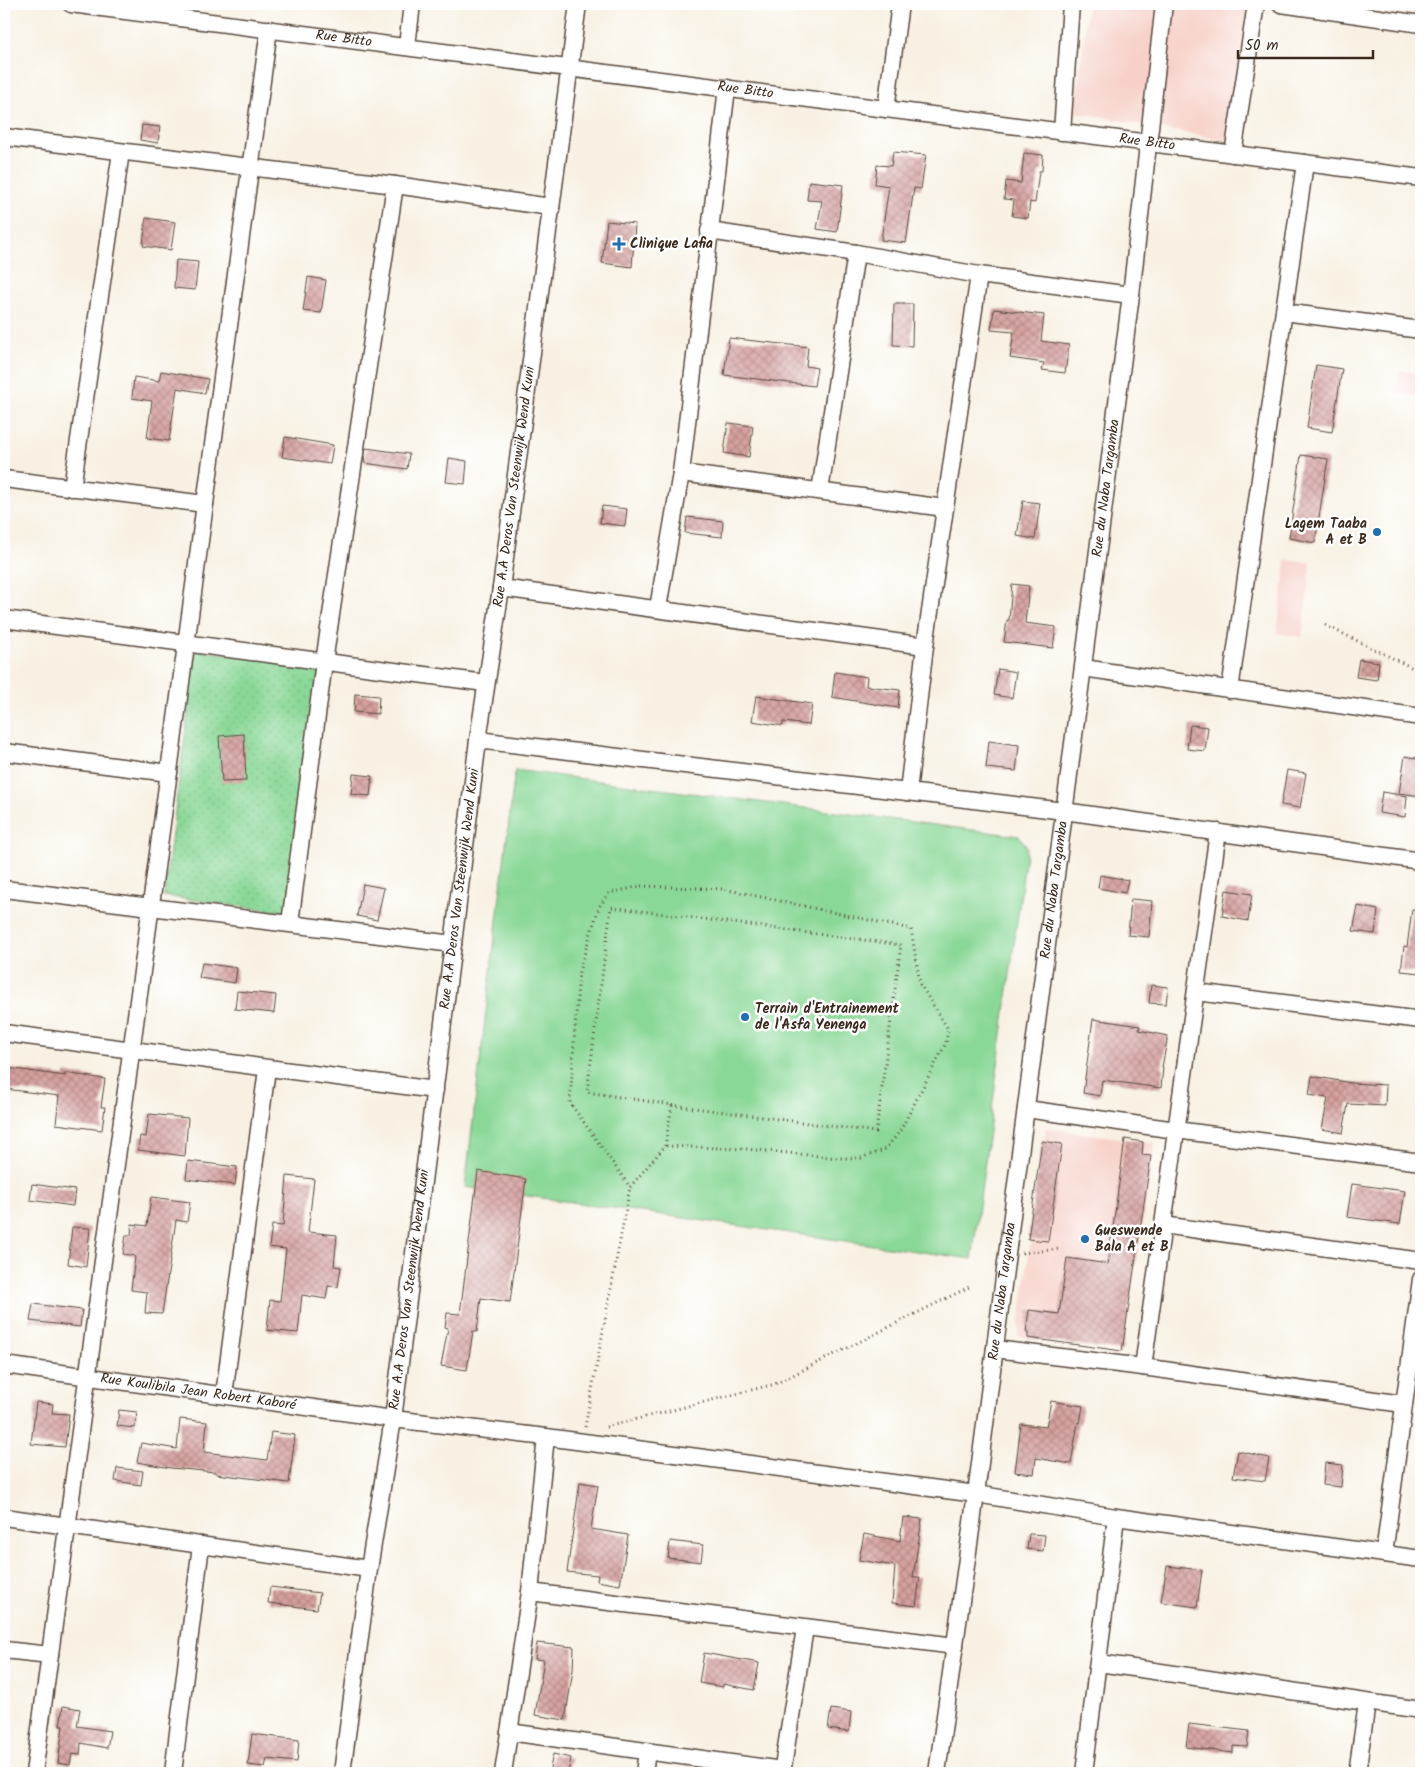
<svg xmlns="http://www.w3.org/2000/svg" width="1425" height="1777" font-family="Kalam,sans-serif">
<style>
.built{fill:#f7d1c9}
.park{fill:url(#park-dots);stroke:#62815a}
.garden{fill:#8ad897;stroke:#62815a}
.building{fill:url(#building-cross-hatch)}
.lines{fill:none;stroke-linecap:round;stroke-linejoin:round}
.street-casing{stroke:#57483c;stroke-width:19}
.path{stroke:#57483c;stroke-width:3;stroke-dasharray:1 4;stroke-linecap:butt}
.street{stroke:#fff;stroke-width:16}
.poi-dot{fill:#1f6fb2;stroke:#fff;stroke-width:2}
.labels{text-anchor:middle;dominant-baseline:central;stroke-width:5;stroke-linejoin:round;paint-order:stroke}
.street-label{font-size:14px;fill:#3b2a1e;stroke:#fff}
.poi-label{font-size:14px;font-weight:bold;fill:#3b2a1e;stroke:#fff;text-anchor:start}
</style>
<defs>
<pattern id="park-dots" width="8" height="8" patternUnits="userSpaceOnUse" patternTransform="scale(1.25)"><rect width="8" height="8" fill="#8ad897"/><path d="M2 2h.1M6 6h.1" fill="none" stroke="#78ba82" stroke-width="1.8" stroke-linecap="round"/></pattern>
<pattern id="building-cross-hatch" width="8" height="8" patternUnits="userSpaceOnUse" patternTransform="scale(1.25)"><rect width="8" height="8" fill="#d6a1a0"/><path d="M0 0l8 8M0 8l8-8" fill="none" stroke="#af8382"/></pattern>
</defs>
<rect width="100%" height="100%" fill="#fff"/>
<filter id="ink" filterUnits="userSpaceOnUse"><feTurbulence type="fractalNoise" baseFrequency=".02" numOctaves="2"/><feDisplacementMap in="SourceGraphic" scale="10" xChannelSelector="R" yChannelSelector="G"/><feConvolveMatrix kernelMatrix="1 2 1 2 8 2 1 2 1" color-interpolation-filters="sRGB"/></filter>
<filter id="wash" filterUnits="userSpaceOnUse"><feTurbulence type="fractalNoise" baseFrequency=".0096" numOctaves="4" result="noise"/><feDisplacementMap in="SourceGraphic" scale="20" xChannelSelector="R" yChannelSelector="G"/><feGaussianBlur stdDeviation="1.12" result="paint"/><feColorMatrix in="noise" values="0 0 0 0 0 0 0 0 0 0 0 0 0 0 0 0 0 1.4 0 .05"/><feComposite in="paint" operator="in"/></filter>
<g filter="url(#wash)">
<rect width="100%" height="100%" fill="#f8f1e3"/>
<path class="built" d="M 1088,4 L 1250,4 L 1229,141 L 1074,112 Z
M 1399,370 L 1421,373 L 1421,396 L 1396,393 Z
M 1286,560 L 1311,563 L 1302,637 L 1277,633 Z
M 1046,1128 L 1155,1143 L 1122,1351 L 1018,1336 Z"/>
<path class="park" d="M 196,650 L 321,667 L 289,913 L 164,896 Z"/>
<path class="garden" d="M 515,770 L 1019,836 L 1027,847 L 972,1259 L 465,1187 Z"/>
<g id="blocks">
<path class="building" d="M 142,125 L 160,127 L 158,143 L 140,140 Z
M 893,152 L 926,155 L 921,189 L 914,188 L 906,243 L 881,240 L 889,186 L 875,184 L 877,165 L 891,166 Z
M 1024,153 L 1043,155 L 1042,171 L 1039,171 L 1035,203 L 1030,202 L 1028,218 L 1012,216 L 1014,200 L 1004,199 L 1006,181 L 1021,183 Z
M 809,181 L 843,185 L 837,232 L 817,229 L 822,201 L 807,200 Z
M 146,218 L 175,222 L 171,250 L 143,246 Z
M 607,221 L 635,224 L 632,267 L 602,263 Z
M 176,260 L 198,262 L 195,290 L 174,288 Z
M 308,277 L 326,280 L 321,313 L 303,311 Z
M 894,304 L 913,304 L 912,346 L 893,345 Z
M 994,309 L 1044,315 L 1041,341 L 1069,345 L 1065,373 L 1042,370 L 1044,363 L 1010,358 L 1014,332 L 991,330 Z
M 729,338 L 808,347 L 806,366 L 817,368 L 814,386 L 724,375 Z
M 1316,365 L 1342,369 L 1332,432 L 1307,428 Z
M 161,371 L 208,379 L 205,393 L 177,388 L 169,441 L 147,438 L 152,401 L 132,398 L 134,377 L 159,381 Z
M 728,423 L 753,426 L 749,457 L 724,453 Z
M 285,437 L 333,445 L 330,464 L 282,457 Z
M 366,448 L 409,454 L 407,469 L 364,463 Z
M 1301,455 L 1328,459 L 1315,543 L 1289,538 Z
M 449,458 L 467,461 L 465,484 L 446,482 Z
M 1023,501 L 1040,503 L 1035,539 L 1017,536 Z
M 602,506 L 627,509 L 625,526 L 600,523 Z
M 687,517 L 723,521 L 722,537 L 685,533 Z
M 1012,584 L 1029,586 L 1025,623 L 1056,627 L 1053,648 L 1004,642 L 1007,620 L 1009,620 Z
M 1359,659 L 1379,662 L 1377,680 L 1356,677 Z
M 998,669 L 1016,672 L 1012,698 L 994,695 Z
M 835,672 L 867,677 L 866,686 L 900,690 L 898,708 L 832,697 Z
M 355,694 L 379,696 L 378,714 L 354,712 Z
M 756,696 L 812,704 L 809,725 L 783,722 L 783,726 L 752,721 Z
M 1190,725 L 1208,727 L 1205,751 L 1187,749 Z
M 244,734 L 246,781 L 222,782 L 219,736 Z
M 989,741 L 1019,745 L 1016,771 L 986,768 Z
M 1405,756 L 1421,759 L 1421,796 L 1399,793 Z
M 1287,770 L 1306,773 L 1300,808 L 1281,805 Z
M 353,774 L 372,776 L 370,796 L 351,794 Z
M 1382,792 L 1407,796 L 1405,817 L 1379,813 Z
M 1100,875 L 1128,880 L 1125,893 L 1098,888 Z
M 363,884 L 384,888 L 377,920 L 357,916 Z
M 1226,890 L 1252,894 L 1248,921 L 1222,916 Z
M 1131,899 L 1152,901 L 1149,937 L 1128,935 Z
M 1358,906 L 1378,910 L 1375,934 L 1353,931 Z
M 1412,909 L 1421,910 L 1421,973 L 1401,971 L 1404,946 L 1407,947 Z
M 202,963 L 237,968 L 235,983 L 199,978 Z
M 1151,985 L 1168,987 L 1166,1004 L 1149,1003 Z
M 237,991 L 276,995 L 274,1013 L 235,1009 Z
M 1093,1019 L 1140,1026 L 1139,1030 L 1168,1036 L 1162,1067 L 1163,1067 L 1161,1088 L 1102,1080 L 1100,1096 L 1083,1093 Z
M 8,1068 L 65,1076 L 65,1073 L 105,1079 L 101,1107 L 105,1107 L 102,1130 L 56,1124 L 59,1096 L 5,1089 Z
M 1312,1076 L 1351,1083 L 1386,1085 L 1385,1106 L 1348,1104 L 1343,1133 L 1322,1129 L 1328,1098 L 1309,1095 Z
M 149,1114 L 188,1118 L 185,1156 L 138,1150 L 140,1136 L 146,1137 Z
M 1125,1139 L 1143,1142 L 1142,1155 L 1151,1156 L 1122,1351 L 1028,1338 L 1028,1333 L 1026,1332 L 1029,1310 L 1059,1314 L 1067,1258 L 1108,1264 Z
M 1042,1141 L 1062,1144 L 1048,1241 L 1028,1239 Z
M 188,1161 L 237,1167 L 235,1185 L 186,1179 Z
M 478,1171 L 526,1179 L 510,1302 L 481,1298 L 477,1332 L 473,1331 L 467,1370 L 441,1366 L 448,1328 L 445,1327 L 447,1313 L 460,1314 Z
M 287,1176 L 314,1179 L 308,1232 L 337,1235 L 334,1266 L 341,1267 L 338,1287 L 328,1286 L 326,1299 L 302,1295 L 298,1333 L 267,1330 L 270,1300 L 280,1301 L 286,1249 L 269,1247 L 272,1225 L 283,1226 Z
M 32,1184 L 75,1190 L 73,1206 L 30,1200 Z
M 1352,1184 L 1405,1191 L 1400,1224 L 1347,1217 Z
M 151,1197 L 190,1202 L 187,1222 L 176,1220 L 162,1314 L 145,1313 L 147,1292 L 131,1290 L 135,1256 L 123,1254 L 126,1235 L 131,1235 L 132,1224 L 147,1226 Z
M 72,1227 L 90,1228 L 86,1267 L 68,1264 Z
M 33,1304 L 82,1310 L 80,1327 L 30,1321 Z
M 1051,1401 L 1083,1406 L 1080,1423 L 1078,1422 L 1071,1464 L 1036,1458 L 1034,1474 L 1015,1472 L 1021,1424 L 1046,1427 Z
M 36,1402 L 53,1404 L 52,1413 L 69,1414 L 65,1447 L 31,1444 Z
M 119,1410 L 137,1412 L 135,1428 L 117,1426 Z
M 180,1419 L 207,1422 L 204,1452 L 267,1460 L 271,1432 L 295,1435 L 289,1483 L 216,1474 L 216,1472 L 171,1468 L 137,1462 L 141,1443 L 177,1449 Z
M 1238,1451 L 1269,1458 L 1265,1481 L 1233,1477 Z
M 1325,1463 L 1343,1465 L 1341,1487 L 1323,1485 Z
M 117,1468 L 143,1471 L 141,1485 L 115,1481 Z
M 580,1482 L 598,1485 L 591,1529 L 628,1535 L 620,1585 L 597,1581 L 598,1575 L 567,1572 Z
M 903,1517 L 922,1519 L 913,1577 L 920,1577 L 916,1606 L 892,1603 L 895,1566 L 859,1560 L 864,1534 L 900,1541 Z
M 1029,1534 L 1045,1535 L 1043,1551 L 1027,1549 Z
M 670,1541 L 703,1545 L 701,1562 L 668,1558 Z
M 1167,1566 L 1202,1570 L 1197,1607 L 1161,1602 Z
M 270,1587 L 320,1593 L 317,1609 L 268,1603 Z
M 537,1643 L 574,1647 L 573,1670 L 565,1720 L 535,1715 L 544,1660 L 535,1659 Z
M 704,1653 L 759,1663 L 754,1690 L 723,1684 L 723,1687 L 699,1683 Z
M 63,1706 L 80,1709 L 77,1726 L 110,1731 L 107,1748 L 81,1743 L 80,1755 L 72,1754 L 70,1765 L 58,1763 L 63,1726 L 60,1726 Z
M 831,1709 L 851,1712 L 849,1732 L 828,1729 Z
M 1189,1724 L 1249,1731 L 1247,1747 L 1233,1746 L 1233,1753 L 1186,1747 Z
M 252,1734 L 299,1740 L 297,1762 L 267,1759 L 265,1767 L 248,1765 Z
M 553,1754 L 571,1758 L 568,1773 L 549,1773 Z"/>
</g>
</g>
<g filter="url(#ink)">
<use href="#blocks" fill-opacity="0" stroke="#57483c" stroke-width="1"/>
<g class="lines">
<g class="street-casing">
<g id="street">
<path id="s1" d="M 71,4 C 521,61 971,119 1421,178"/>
<path d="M 1281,4 L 1421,24"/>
<path d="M 407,46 L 412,4"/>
<path d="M 886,109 L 900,4"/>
<path d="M 1062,132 L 1071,4"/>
<path d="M 4,137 L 395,185 L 551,207"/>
<path d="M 1233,154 L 1256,4"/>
<path d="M 709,231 L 856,253 L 979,275 L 1131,295"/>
<path d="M 1284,312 L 1421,330"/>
<path d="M 681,473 L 945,508"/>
<path d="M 4,479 L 205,504"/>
<path d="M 72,488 L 121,152"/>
<path d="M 820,491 L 856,253"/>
<path d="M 501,588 L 925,646"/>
<path d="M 658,608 L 681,473 L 727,88"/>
<path d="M 4,619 L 485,683"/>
<path d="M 1083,668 L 1421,717"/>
<path d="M 1230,690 L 1305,163"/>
<path d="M 478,740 L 1064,811 L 1421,861"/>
<path d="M 4,752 L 169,773"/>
<path d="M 908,792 L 925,646 L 979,275"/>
<path d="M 4,889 L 453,944"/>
<path d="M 290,923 L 324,662 L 395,185"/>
<path d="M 1196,992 L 1421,1020"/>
<path d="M 4,1033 L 435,1090"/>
<path d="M 1026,1109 L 1176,1130 L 1421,1162"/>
<path d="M 1163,1225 L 1421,1261"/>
<path d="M 995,1349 L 1143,1367 L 1403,1404"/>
<path id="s2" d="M 4,1365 L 393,1419 L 546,1437 L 976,1494 L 1116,1517 L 1421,1559"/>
<path d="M 1143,1367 L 1218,832"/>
<path d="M 224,1395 L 267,1069"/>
<path d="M 4,1517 L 369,1569"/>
<path d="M 1384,1554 L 1421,1279"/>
<path d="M 530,1592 L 955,1646"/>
<path d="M 4,1650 L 50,1655"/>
<path d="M 1099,1663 L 1421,1710"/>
<path d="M 509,1732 L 782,1770"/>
<path d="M 34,1773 L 269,29"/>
<path d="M 173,1773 L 201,1545"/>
<path id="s3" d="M 342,1773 L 369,1569 L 393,1419 L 453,944 L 478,740 L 501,588 L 578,4"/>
<path d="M 503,1773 L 530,1592 L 546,1437"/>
<path d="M 644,1773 L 647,1752"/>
<path d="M 782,1773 L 805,1628"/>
<path id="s4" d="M 937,1773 L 976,1494 L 1131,295 L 1164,4"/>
<path d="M 1084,1773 L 1116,1517"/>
<path d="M 1357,1773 L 1367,1703"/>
</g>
</g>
<path class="path" d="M 1325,625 L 1421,672
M 641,886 L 724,889 L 911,929 L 920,984 L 948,1029 L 946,1043 L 899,1133 L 884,1150 L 861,1158 L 839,1158 L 747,1149 L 665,1146 L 630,1187 L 570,1103 L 579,971 L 599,907 L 609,893 Z
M 665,1146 L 672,1105 L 587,1092 L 611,907 L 901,945 L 876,1132 L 672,1105
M 1022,1253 L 1059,1249
M 585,1427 L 630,1187
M 606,1427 L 775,1384 L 971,1286"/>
<use href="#street" class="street"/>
</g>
</g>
<g class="poi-dot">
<path d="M616.5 236.5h5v5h5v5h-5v5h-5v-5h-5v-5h5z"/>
<circle cx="1377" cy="532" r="5"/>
<circle cx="745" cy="1017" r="5"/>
<circle cx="1085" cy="1239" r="5"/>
</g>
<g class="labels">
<g class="street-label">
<text stroke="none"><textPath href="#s1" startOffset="275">Rue Bitto</textPath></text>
<text stroke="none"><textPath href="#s1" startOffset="680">Rue Bitto</textPath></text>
<text stroke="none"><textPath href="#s1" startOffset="1085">Rue Bitto</textPath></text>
<text stroke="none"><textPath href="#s3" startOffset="1298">Rue A.A Deros Van Steenwijk Wend Kuni</textPath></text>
<text stroke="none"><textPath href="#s4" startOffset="1296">Rue du Naba Targamba</textPath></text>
<text stroke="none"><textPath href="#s3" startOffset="892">Rue A.A Deros Van Steenwijk Wend Kuni</textPath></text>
<text stroke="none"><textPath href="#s4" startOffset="891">Rue du Naba Targamba</textPath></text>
<text stroke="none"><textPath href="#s3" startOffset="488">Rue A.A Deros Van Steenwijk Wend Kuni</textPath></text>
<text stroke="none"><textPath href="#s4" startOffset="486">Rue du Naba Targamba</textPath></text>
<text stroke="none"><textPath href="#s2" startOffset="196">Rue Koulibila Jean Robert Kaboré</textPath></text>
</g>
<g class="poi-label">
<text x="630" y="244">Clinique Lafia</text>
<text x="1367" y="524" text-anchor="end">Lagem Taaba<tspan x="1367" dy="16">A et B</tspan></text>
<text x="755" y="1009">Terrain d'Entrainement<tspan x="755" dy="16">de l'Asfa Yenenga</tspan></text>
<text x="1095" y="1231">Gueswende<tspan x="1095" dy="16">Bala A et B</tspan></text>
</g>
</g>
<rect width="1425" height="1777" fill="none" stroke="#fff" stroke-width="20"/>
<path d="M1238 50v8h135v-8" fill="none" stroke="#3b2a1e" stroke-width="2.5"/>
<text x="1245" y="50" font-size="15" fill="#3b2a1e" stroke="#ffffff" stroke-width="4" paint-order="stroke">50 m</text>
</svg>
